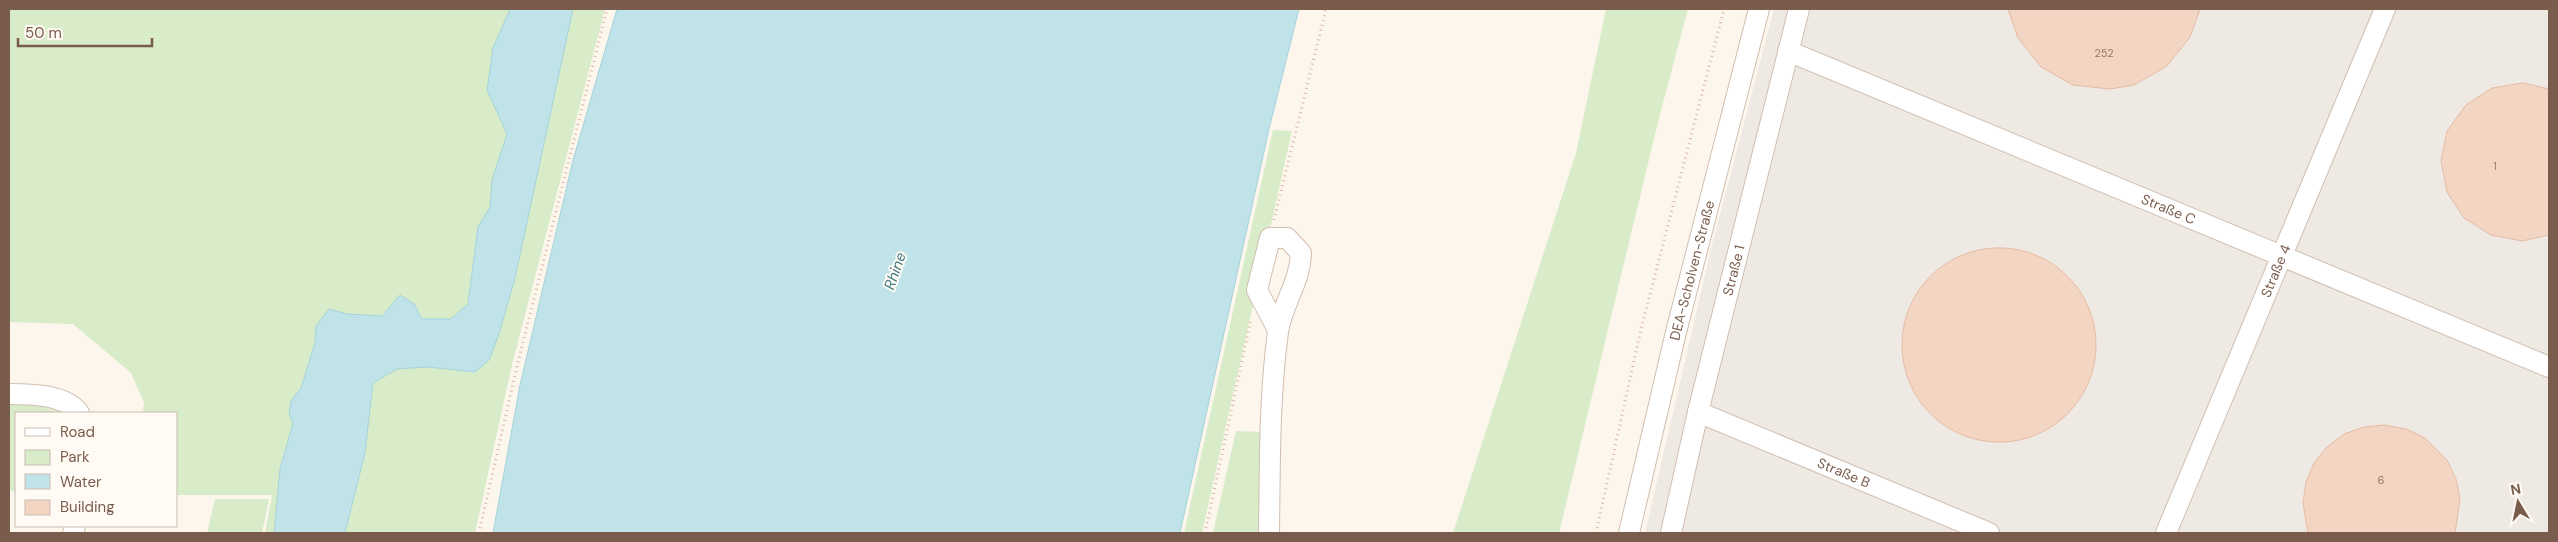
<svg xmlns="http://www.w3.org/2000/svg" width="2558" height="542" font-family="'DM Sans',sans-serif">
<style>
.industrial{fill:#efe9e4}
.green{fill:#d8ecc9}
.water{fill:#bfe3e8;stroke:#a5d3da}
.building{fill:#f3d5c3;stroke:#e6bba3}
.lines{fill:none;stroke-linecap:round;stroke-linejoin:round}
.minor-casing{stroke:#d1beb0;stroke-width:22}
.path{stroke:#d9b8a5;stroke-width:3;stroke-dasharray:1 4;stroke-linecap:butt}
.minor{stroke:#fff;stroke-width:20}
.labels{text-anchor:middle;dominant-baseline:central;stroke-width:4;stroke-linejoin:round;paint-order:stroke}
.number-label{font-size:11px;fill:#987a6a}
.street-label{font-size:14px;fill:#7a5c4d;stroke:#fffaf3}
.water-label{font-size:15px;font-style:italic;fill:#437c86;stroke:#fffaf3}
</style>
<rect width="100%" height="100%" fill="#fdf6ec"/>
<path class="industrial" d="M 1774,9 L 2549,9 L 2549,533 L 1645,533 L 1712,245 Z"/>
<path class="green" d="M 9,9 L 510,9 L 493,48 L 496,111 L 507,134 L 492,180 L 490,207 L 478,227 L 468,304 L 451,319 L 422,319 L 414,304 L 400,295 L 382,316 L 347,314 L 329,310 L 316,326 L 315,343 L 301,388 L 291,401 L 289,414 L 293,423 L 280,469 L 274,533 L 265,533 L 272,495 L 176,495 L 176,413 L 143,413 L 144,403 L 131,373 L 73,324 L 9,322 Z
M 573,9 L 605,9 L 512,365 L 475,533 L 345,533 L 365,453 L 373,383 L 397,369 L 427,367 L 498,337 L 515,278 Z
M 1606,9 L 1688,9 L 1659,118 L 1559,533 L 1453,533 L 1576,153 Z
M 1273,130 L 1292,131 L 1202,533 L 1184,533 Z
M 9,400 L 21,400 L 63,413 L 16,413 L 16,492 L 9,490 Z
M 1236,431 L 1264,432 L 1262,533 L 1213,533 Z
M 215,499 L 269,499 L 262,533 L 207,533 Z"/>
<path class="water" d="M 510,9 L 573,9 L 515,278 L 498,337 L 489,360 L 475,372 L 427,367 L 397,369 L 373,383 L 365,453 L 345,533 L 274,533 L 280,469 L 293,423 L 289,414 L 291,401 L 301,388 L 315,343 L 316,326 L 329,309 L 347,314 L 382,316 L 400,295 L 414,304 L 422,319 L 451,319 L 468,304 L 478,227 L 490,207 L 492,180 L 507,134 L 487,90 L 493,48 Z
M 617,9 L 1299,9 L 1269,129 L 1180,533 L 493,533 L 520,385 L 573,160 Z"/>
<path class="building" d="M 2008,9 L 2200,9 L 2190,37 L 2167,66 L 2134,85 L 2110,89 L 2073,85 L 2041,67 L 2018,38 Z
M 2523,83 L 2549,89 L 2549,235 L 2522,241 L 2491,235 L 2464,218 L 2447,192 L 2441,161 L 2447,131 L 2466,105 L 2492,88 Z
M1902 345a97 97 0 1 1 194 0a97 97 0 1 1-194 0Z
M 2385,425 L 2406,429 L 2425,438 L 2447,460 L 2456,479 L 2460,499 L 2455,533 L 2308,533 L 2303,503 L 2306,482 L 2314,463 L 2327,447 L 2344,434 L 2364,427 Z"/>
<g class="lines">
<g class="minor-casing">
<g id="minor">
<path id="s1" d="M 1788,51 L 2549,367"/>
<path d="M 9,394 C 30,394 65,394 79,413"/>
<path id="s2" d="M 1698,412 L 1989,533"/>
<path d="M 73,533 L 75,526"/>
<path d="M 1269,533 C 1270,467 1269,398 1278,332 C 1282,304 1300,283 1301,253 L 1287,238 L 1270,238 L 1257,290 L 1278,330"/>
<path id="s3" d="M 1629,533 L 1676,332 L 1759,9"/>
<path id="s4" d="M 1671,533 L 1698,412 L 1799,9"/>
<path id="s5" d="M 2166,533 L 2385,9"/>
</g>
</g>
<path class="path" d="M 1274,220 L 1326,9
M 479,533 L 517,366 L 607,9
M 1205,533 L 1251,319
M 1596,533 L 1641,329 L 1724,9"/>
<use href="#minor" class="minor"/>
</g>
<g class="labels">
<g class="number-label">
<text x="2104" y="53">252</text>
<text x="2495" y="166">1</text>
<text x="2381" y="480">6</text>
</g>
<g class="street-label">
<text stroke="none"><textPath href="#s1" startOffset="412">Straße C</textPath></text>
<text stroke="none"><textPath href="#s3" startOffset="270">DEA-Scholven-Straße</textPath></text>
<text stroke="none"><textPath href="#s4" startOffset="270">Straße 1</textPath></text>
<text stroke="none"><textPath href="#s5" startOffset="284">Straße 4</textPath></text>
<text stroke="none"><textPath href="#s2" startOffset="158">Straße B</textPath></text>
</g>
<g class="water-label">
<text transform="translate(895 271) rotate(-71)">Rhine</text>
</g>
</g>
<rect width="2558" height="542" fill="none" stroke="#7a5c4d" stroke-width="20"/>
<rect x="15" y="412" width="162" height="115" fill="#fffaf3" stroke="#cabbb1"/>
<rect x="25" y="428" width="25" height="8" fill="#ffffff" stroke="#cabbb1"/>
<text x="60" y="437" font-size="15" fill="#7a5c4d">Road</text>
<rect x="25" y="450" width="25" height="15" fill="#d8ecc9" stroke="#cabbb1"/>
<text x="60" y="462" font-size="15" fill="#7a5c4d">Park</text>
<rect x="25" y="474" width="25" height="15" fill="#bfe3e8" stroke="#cabbb1"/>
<text x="60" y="487" font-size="15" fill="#7a5c4d">Water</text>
<rect x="25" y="500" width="25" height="15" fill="#f3d5c3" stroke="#cabbb1"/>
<text x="60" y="512" font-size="15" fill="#7a5c4d">Building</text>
<g transform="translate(2518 502) rotate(350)" stroke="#fffaf3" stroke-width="4" paint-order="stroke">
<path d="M0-4L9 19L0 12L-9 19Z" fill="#7a5c4d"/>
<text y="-8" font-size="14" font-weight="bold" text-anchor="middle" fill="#7a5c4d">N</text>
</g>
<path d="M18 38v8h134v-8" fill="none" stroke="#7a5c4d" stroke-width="2.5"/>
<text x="25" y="38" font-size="15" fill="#7a5c4d" stroke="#fffaf3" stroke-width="4" paint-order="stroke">50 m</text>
</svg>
